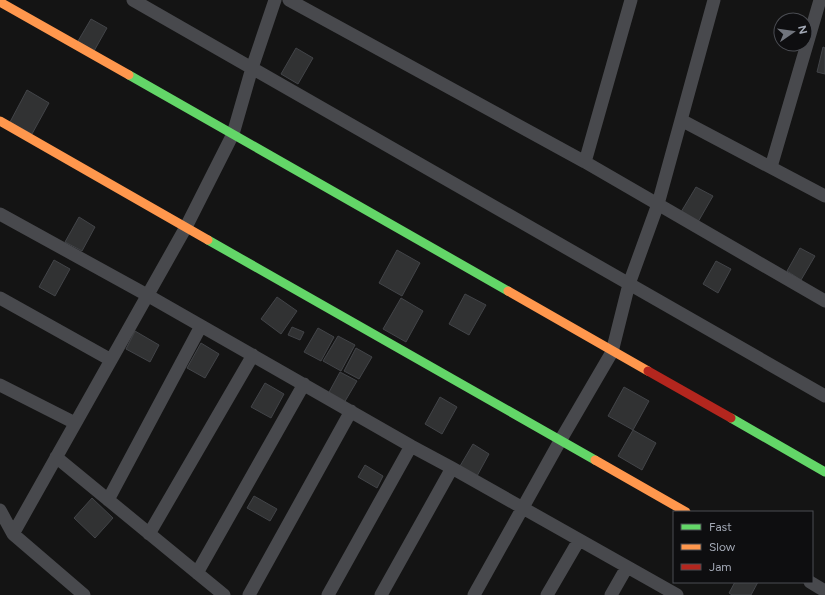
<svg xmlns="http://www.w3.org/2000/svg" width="825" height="595" font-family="Figtree,sans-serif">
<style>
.building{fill:#313233;stroke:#424448}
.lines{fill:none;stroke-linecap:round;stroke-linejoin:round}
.street{stroke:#48494d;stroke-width:13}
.fast{stroke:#63d668;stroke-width:9}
.slow{stroke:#ff974d;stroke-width:9}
.jam{stroke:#b3261e;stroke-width:9}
</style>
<rect width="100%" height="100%" fill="#141414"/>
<path class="building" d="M 91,19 L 107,28 L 94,51 L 78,41 Z
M 823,47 L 825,48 L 825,74 L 817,72 Z
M 296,48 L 313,58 L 298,84 L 281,74 Z
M 27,90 L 49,103 L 32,134 L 10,122 Z
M 696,187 L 713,196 L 698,222 L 681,212 Z
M 79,217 L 95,227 L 82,251 L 65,242 Z
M 800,248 L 815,256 L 801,280 L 787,271 Z
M 397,250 L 420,263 L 402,296 L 379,283 Z
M 54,260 L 70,269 L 55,296 L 39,287 Z
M 716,261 L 731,269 L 718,293 L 703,284 Z
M 465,294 L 486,305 L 469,335 L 449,324 Z
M 277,297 L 297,311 L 281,334 L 261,319 Z
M 401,298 L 423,311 L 406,342 L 383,329 Z
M 292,327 L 304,332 L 300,340 L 288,335 Z
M 318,328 L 334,337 L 321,361 L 304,352 Z
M 135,331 L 159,345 L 150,362 L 126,349 Z
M 338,336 L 355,345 L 341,371 L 323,361 Z
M 201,343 L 219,354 L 205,378 L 187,368 Z
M 356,348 L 372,357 L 359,379 L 344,371 Z
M 340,372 L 357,381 L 344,403 L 328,394 Z
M 265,383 L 284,394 L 271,418 L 251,407 Z
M 624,387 L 649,401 L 633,430 L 608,416 Z
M 440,397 L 457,407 L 442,434 L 425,424 Z
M 633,430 L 656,443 L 642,470 L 618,456 Z
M 473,444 L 489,454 L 477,476 L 460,466 Z
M 365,465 L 383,476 L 377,488 L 358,477 Z
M 254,496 L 277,509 L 270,521 L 247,508 Z
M 92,498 L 113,518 L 95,538 L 74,518 Z
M 735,582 L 758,582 L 751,595 L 732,595 L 729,593 Z"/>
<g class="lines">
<path class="street" d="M 133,0 L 825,396
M 289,0 L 585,162 L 825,301
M 681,120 L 825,196
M 585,162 L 631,0
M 771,167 L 820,0
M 0,214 L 147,295 L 411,446 L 452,468 L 677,595
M 0,298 L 111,360
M 0,385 L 75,423
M 56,457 L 224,595
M 108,500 L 201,326
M 0,510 L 13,534 L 84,595
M 13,534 L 186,227 L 233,134 L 252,68 L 275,0
M 149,534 L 253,355
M 197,573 L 304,384
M 810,582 L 825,591
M 249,595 L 351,411
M 328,595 L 411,446
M 381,595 L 452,468
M 474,595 L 560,441 L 612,352 L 629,284 L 658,204 L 714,0
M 547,595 L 579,540
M 611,595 L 627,567"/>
<path class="fast" d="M 129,75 L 508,291
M 208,240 L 595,460
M 731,418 L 825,472"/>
<path class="slow" d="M 0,2 L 129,75
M 0,121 L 208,240
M 508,291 L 648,371
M 595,460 L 686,512"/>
<path class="jam" d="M 648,371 L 731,418"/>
</g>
<rect x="673" y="511" width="140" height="72" fill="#0e0e10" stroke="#4a4c52"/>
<rect x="681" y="524" width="20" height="6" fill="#63d668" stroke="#4a4c52"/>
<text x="709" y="531" font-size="12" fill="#a3a9b6">Fast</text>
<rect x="681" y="544" width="20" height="6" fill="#ff974d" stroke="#4a4c52"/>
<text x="709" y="551" font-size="12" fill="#a3a9b6">Slow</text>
<rect x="681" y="564" width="20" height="6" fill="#b3261e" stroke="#4a4c52"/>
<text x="709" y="571" font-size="12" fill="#a3a9b6">Jam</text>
<g transform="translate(793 32) rotate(77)"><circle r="19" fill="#0e0e10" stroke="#4a4c52"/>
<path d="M0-3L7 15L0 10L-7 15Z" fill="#71757d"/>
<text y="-6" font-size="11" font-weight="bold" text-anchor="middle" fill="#a3a9b6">N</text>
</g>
</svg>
